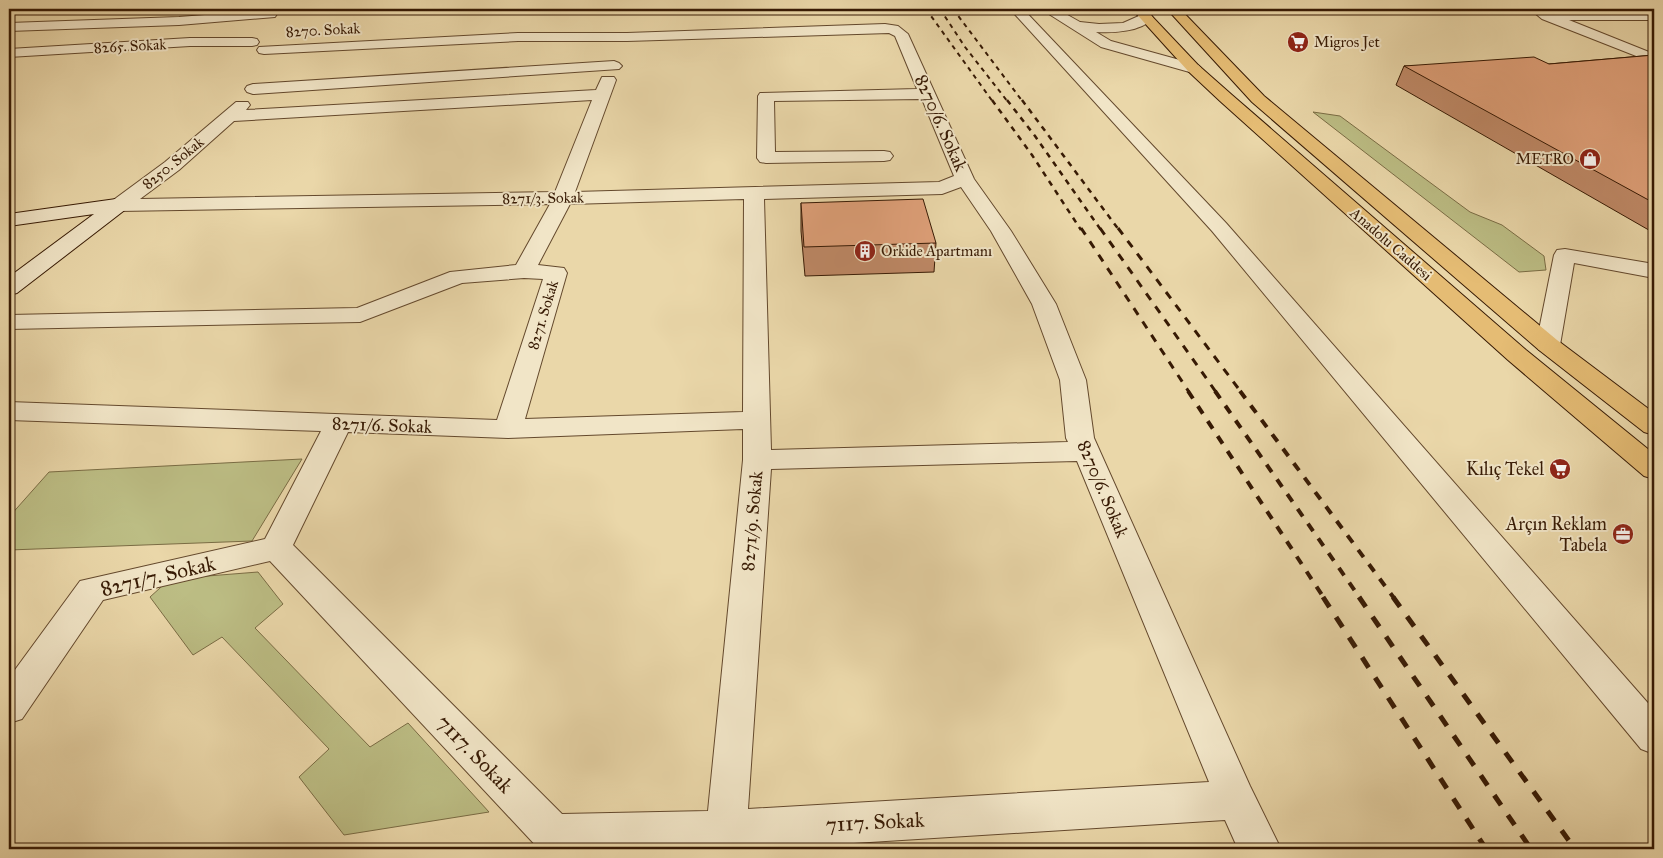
<svg xmlns="http://www.w3.org/2000/svg" width="1663" height="858" font-family="'IM FELL Great Primer',serif">
<style>
.green{fill:#bcbd84;stroke:#7a6c44}
.lines{fill:none;stroke-linecap:round;stroke-linejoin:round}
.street-casing{stroke:#64492d;stroke-width:2}
.secondary-casing{stroke:#371a04;stroke-width:2}
.highway-casing{stroke:#371a04;stroke-width:2}
.street{fill:#f1e5c7;fill-rule:evenodd}
.secondary{fill:#f1e5c7;fill-rule:evenodd}
.highway{fill:#e5bc74;fill-rule:evenodd}
.rail-far4{stroke:#371a04;stroke-width:2;stroke-dasharray:4.5 4.5;stroke-linecap:butt}
.rail-far3{stroke:#371a04;stroke-width:2.5;stroke-dasharray:5.5 5.5;stroke-linecap:butt}
.rail-far2{stroke:#371a04;stroke-width:3;stroke-dasharray:8 8;stroke-linecap:butt}
.rail-far1{stroke:#371a04;stroke-width:4;stroke-dasharray:9 9;stroke-linecap:butt}
.rail{stroke:#371a04;stroke-width:5;stroke-dasharray:12 12;stroke-linecap:butt}
.wall{fill:#c08a68;stroke:#371a04}
.building{fill:#dfa079;stroke:#371a04}
.labels{text-anchor:middle;dominant-baseline:central;stroke-width:4;stroke-linejoin:round;paint-order:stroke}
.far-street-label{font-size:15px;fill:#371a04;stroke:#f1e5c7}
.far-poi-label{font-size:15px;fill:#371a04;stroke:#f1e5c7;text-anchor:start}
.street-label{font-size:18px;fill:#371a04;stroke:#f1e5c7}
.poi-label{font-size:18px;fill:#371a04;stroke:#f1e5c7;text-anchor:end}
.near-street-label{font-size:21px;fill:#371a04;stroke:#f1e5c7}
</style>
<rect width="100%" height="100%" fill="#ead7a9"/>
<filter id="stains"><feTurbulence type="fractalNoise" baseFrequency=".004" numOctaves="4"/><feColorMatrix values="0 0 0 0 .2 0 0 0 0 .09 0 0 0 0 .02 0 0 0 .5 -.17"/></filter>
<radialGradient id="worn" r=".72"><stop offset=".6" stop-color="#630" stop-opacity="0"/><stop offset="1" stop-color="#630" stop-opacity=".3"/></radialGradient>
<path class="green" d="M 1313,112 L 1340,116 L 1470,212 L 1502,225 L 1544,256 L 1546,270 L 1519,272 Z
M 302,459 L 252,541 L 9,550 L 9,517 L 49,472 Z
M 258,572 L 283,604 L 255,628 L 370,747 L 408,723 L 489,812 L 344,835 L 299,777 L 329,749 L 222,637 L 193,655 L 150,597 L 170,579 Z"/>
<g class="lines">
<g class="street-casing">
<path id="street" d="M 1010,9 L 1023,9 L 1226,223 L 1654,710 L 1654,754 L 1641,749 L 1212,231 Z
M 1041,9 L 1057,9 L 1080,22 L 1099,24 L 1123,23 L 1141,15 L 1151,15 L 1153,18 C 1141,32 1113,33 1096,32 L 1111,41 L 1198,65 L 1201,68 L 1198,71 L 1193,73 L 1101,47 Z
M 1530,9 L 1545,9 L 1555,15 L 1561,12 L 1654,12 L 1654,20 L 1569,20 L 1654,54 L 1654,63 L 1542,19 Z
M 270,10 L 277,14 L 275,17 L 179,25 L 9,31 L 9,23 L 179,17 Z
M 885,24 L 898,26 L 908,34 L 974,179 L 1011,231 L 1056,304 L 1086,380 L 1094,438 L 1250,786 L 1281,849 L 1238,849 L 1225,820 L 758,849 L 539,849 L 270,561 L 103,600 L 22,719 L 9,723 L 9,678 L 80,581 L 265,539 L 321,431 L 9,420 L 9,402 L 497,420 L 543,279 L 524,278 L 462,283 L 360,322 L 9,329 L 9,315 L 357,308 L 450,272 L 516,265 L 550,204 L 119,211 L 112,209 L 109,205 L 112,201 L 165,162 L 236,102 L 248,102 L 250,105 L 246,110 L 596,90 L 602,77 L 614,77 L 616,80 L 575,192 L 939,182 L 954,176 L 922,99 L 774,101 L 775,152 L 884,151 L 890,152 L 893,156 L 890,160 L 884,161 L 766,163 L 760,162 L 757,158 L 758,96 L 760,93 L 917,89 L 895,36 L 889,33 L 627,41 L 518,41 L 264,54 L 259,53 L 257,50 L 259,47 L 518,33 L 627,33 ZM 592,100 L 555,192 L 140,199 L 179,170 L 234,121 ZM 961,187 L 991,231 L 1032,304 L 1060,380 L 1066,438 L 1068,442 L 771,450 L 764,199 L 942,194 ZM 744,199 L 743,412 L 525,419 L 567,273 L 564,268 L 538,265 L 570,204 ZM 743,429 L 743,460 L 708,811 L 562,814 L 293,545 L 348,432 L 508,438 ZM 1077,461 L 1209,782 L 748,809 L 771,469 Z
M 190,38 L 252,38 L 257,39 L 259,42 L 257,45 L 252,46 L 190,46 L 9,57 L 9,49 Z
M 614,61 L 619,63 L 622,66 L 619,69 L 253,94 L 247,92 L 245,89 L 247,86 L 253,84 Z
M 1565,249 L 1654,264 L 1654,278 L 1574,263 L 1560,345 L 1557,350 L 1548,352 L 1539,350 L 1536,345 L 1554,255 L 1557,250 Z"/>
</g>
<g class="secondary-casing">
<path id="secondary" d="M 116,199 L 126,201 L 129,205 L 126,209 L 17,293 L 9,295 L 9,277 L 94,214 L 9,226 L 9,214 Z"/>
</g>
<g class="highway-casing">
<path id="highway" d="M 1132,9 L 1145,9 L 1198,65 L 1232,95 L 1526,350 L 1654,454 L 1654,479 L 1644,476 L 1508,360 L 1220,101 L 1188,71 Z
M 1167,9 L 1180,9 L 1264,96 L 1557,340 L 1654,413 L 1654,435 L 1644,432 L 1539,350 L 1252,102 Z"/>
</g>
<use href="#street" class="street"/>
<use href="#secondary" class="secondary"/>
<use href="#highway" class="highway"/>
<path class="rail-far4" d="M 926,9 L 993,102
M 940,9 L 965,47 L 1008,102
M 953,9 L 1023,102"/>
<path class="rail-far3" d="M 992,100 L 1032,155 L 1081,230
M 1007,100 L 1035,136 L 1101,230
M 1022,100 L 1119,230"/>
<path class="rail-far2" d="M 1081,228 L 1189,392
M 1100,228 L 1216,392
M 1118,228 L 1241,392"/>
<path class="rail-far1" d="M 1188,391 L 1324,598
M 1215,391 L 1360,598
M 1240,391 L 1394,598"/>
<path class="rail" d="M 1323,597 L 1486,849
M 1359,597 L 1531,849
M 1393,597 L 1575,849"/>
</g>
<path class="wall" d="M 1654,55 L 1654,233 L 1396,85 L 1404,66 L 1549,64 Z
M 801,203 L 936,243 L 934,272 L 805,276 L 801,231 Z"/>
<path class="building" d="M 1654,55 L 1654,203 L 1404,66 L 1534,57 L 1549,64 Z
M 923,199 L 936,243 L 804,247 L 801,203 Z"/>
<defs>
<g id="supermarket-disc" transform="scale(1.125)"><circle r="9.5" fill="#8f2418" stroke="#f1e5c7"/><path d="M-6-5.5h2.5l.6 2H6L4.5 2H-2.5L-4.4-4H-6ZM-1.5 3.2a1.3 1.3 0 1 0 .1 0ZM3 3.2a1.3 1.3 0 1 0 .1 0Z" fill="#fff"/></g>
<g id="shop-disc" transform="scale(1.125)"><circle r="9.5" fill="#8f2418" stroke="#f1e5c7"/><path d="M-5-2.5h2.3a2.7 3.5 0 0 1 5.4 0H5L5.5 6h-11ZM-1.5-2.5h3a1.5 2.3 0 0 0-3 0Z" fill="#fff"/></g>
<g id="building-disc" transform="scale(1.125)"><circle r="9.5" fill="#8f2418" stroke="#f1e5c7"/><path d="M-4-6H4V6H1V3H-1V6H-4ZM-2.5-4.3h1.7v1.8h-1.7ZM.8-4.3h1.7v1.8H.8ZM-2.5-1h1.7V.8h-1.7ZM.8-1h1.7V.8H.8Z" fill="#fff"/></g>
<g id="office-disc" transform="scale(1.125)"><circle r="9.5" fill="#8f2418" stroke="#f1e5c7"/><path d="M-6-3h4V-5.5h4V-3h4V5H-6ZM-1-4.5V-3h2v-1.5ZM-6 0V1H6V0Z" fill="#fff"/></g>
</defs>
<g fill-rule="evenodd">
<use href="#supermarket-disc" x="1298" y="42"/>
<use href="#shop-disc" x="1590" y="159"/>
<use href="#building-disc" x="865" y="251"/>
<use href="#supermarket-disc" x="1560" y="469"/>
<use href="#office-disc" x="1623" y="534"/>
</g>
<g class="labels">
<g class="far-street-label">
<text transform="translate(323 30) rotate(-3)">8270. Sokak</text>
<text transform="translate(130 46) rotate(-3)">8265. Sokak</text>
<text transform="translate(173 163) rotate(-39)">8250. Sokak</text>
<text transform="translate(543 198) rotate(-1)">8271/3. Sokak</text>
<text transform="translate(1391 244) rotate(41)">Anadolu Caddesi</text>
<text transform="translate(543 315) rotate(-73)">8271. Sokak</text>
</g>
<g class="far-poi-label">
<text x="1314" y="42">Migros Jet</text>
<text x="1574" y="159" text-anchor="end">METRO</text>
<text x="881" y="251">Orkide Apartmanı</text>
</g>
<g class="street-label">
<text transform="translate(941 123) rotate(66)">8270/6. Sokak</text>
<text transform="translate(382 425) rotate(2)">8271/6. Sokak</text>
<text transform="translate(1103 489) rotate(67)">8270/6. Sokak</text>
<text transform="translate(752 521) rotate(-85)">8271/9. Sokak</text>
</g>
<g class="poi-label">
<text x="1544" y="469">Kılıç Tekel</text>
<text x="1607" y="524">Arçın Reklam<tspan x="1607" dy="21">Tabela</tspan></text>
</g>
<g class="near-street-label">
<text transform="translate(158 576) rotate(-13)">8271/7. Sokak</text>
<text transform="translate(475 754) rotate(46)">7117. Sokak</text>
<text transform="translate(875 822) rotate(-3)">7117. Sokak</text>
</g>
</g>
<rect width="1663" height="858" fill="none" stroke="#ead7a9" stroke-width="30"/>
<rect x="10" y="10" width="1643" height="838" fill="none" stroke="#371a04" stroke-width="2.5"/>
<rect x="15" y="15" width="1633" height="828" fill="none" stroke="#371a04"/>
<rect width="100%" height="100%" filter="url(#stains)"/>
<rect width="100%" height="100%" fill="url(#worn)"/>
</svg>
